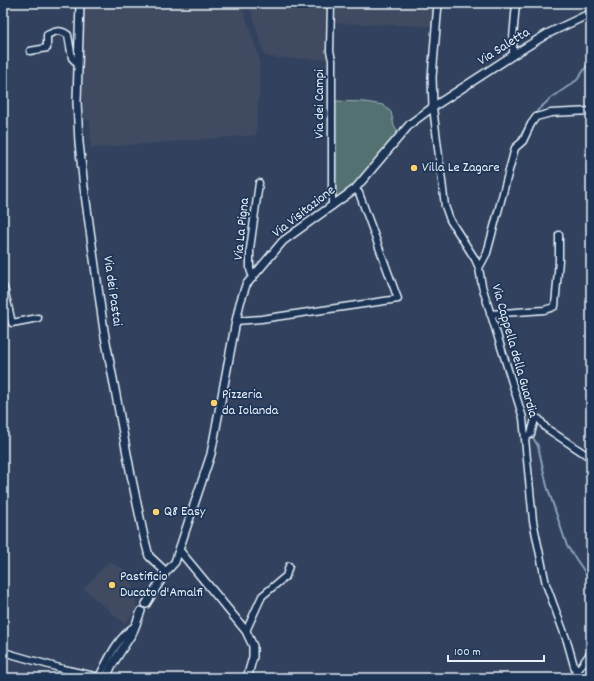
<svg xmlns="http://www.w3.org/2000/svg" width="594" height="681" font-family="Dekko,sans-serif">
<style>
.built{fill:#414c62}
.green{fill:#527170;stroke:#9db1b4}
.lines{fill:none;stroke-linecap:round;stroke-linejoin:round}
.stream{stroke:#87a1b8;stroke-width:2}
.minor-casing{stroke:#e8f1f8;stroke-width:9}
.tertiary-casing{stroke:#e8f1f8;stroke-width:10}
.minor{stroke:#1d3557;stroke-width:6}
.tertiary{stroke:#1d3557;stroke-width:7}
.poi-dot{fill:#ffd166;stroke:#1d3557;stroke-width:1.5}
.labels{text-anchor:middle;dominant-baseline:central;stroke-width:3.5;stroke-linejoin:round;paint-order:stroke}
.street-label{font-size:14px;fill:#e8f1f8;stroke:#1d3557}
.poi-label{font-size:14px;fill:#e8f1f8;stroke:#1d3557;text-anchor:start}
</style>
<rect width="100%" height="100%" fill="#32425e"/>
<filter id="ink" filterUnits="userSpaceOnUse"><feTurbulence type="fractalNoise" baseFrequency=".025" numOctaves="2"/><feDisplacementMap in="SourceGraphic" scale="8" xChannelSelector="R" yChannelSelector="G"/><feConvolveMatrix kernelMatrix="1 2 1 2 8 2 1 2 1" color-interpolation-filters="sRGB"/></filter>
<g filter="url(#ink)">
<path class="built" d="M 83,3 L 241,3 L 259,58 L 259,89 L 256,135 L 91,148 L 90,120 L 83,119 Z
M 249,3 L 329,3 L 328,59 L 278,58 L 265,56 Z
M 334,3 L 433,3 L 432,26 L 335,23 L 336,12 Z
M 109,561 L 130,573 L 137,611 L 132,614 L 125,624 L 84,589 Z"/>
<path class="green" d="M 335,101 L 365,102 L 383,105 L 391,112 L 394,126 L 398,133 L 393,138 L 394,140 L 354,185 L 335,199 Z"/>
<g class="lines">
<path class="stream" d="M 519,139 L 528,123 L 538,110 L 550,99 L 577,80 L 591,60
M 532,436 L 538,446 L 547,486 L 567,546 L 591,581"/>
<g class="minor-casing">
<path id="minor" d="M 331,3 L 330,51 L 332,60 L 332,206
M 30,51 L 47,48 L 47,35 C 55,31 61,29 68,35 L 72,58 L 78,64
M 513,55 L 513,38 L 516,3
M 433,107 L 445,206 L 450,220 L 475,259 L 479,268 L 482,286 L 523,418 L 533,521 L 546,584 L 567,641 L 576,673 L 576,678
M 479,268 L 487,253 L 515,148 L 523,141 L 531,124 L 536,117 L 551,113 L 591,111
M 253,278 L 250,269 L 250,249 L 259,183
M 3,288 L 4,288 L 12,323 L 38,318
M 490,314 L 544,310 L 551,308 L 555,306 L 559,260 L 559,235
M 236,321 L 261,319 L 398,299 L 359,193 L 355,189
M 525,438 L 531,434 L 535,419 L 539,419 L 546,428 L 591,458
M 246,631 L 262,596 L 286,576 L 289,566
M 7,653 L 63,669 L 99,677 C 109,657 118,637 136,625
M 576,673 L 591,652"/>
</g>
<g class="tertiary-casing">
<path id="tertiary" d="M 80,3 L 77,101 L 79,143 L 84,187 L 104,331 L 130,470 L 144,537 L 149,556 L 166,572
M 433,107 L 432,77 L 438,3
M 179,550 L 246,631 L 253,646 L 253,657 L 247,678
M 146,604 L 166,572 L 175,562 L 211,454 L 236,321 L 240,303 L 246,285 L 283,241 L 355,189 L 410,124 L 433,107 L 513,55 L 547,34 L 591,13
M 106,678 L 112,665 L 133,632 L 141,611"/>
</g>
<use href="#minor" class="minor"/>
<use href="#tertiary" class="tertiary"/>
</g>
</g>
<g class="poi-dot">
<circle cx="414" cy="168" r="4"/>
<circle cx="214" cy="403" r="4"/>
<circle cx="156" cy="512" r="4"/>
<circle cx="112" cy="585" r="4"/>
</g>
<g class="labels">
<g class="street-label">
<text transform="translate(504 47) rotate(-32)">Via Saletta</text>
<text transform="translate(320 104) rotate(-90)">Via dei Campi</text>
<text transform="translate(304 212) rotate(-38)">Via Visitazione</text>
<text transform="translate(242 229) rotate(-84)">Via La Pigna</text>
<text transform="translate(112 291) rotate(82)">Via dei Pastai</text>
<text transform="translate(514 351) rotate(74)">Via Cappella della Guardia</text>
</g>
<g class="poi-label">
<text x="422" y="168">Villa Le Zagare</text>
<text x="222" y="395">Pizzeria<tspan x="222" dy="16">da Iolanda</tspan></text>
<text x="164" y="512">Q8 Easy</text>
<text x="120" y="577">Pastificio<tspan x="120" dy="16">Ducato d'Amalfi</tspan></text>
</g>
</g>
<rect width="594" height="681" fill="none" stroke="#1d3557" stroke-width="16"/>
<rect x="8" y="8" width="578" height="665" fill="none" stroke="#e8f1f8" stroke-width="1.5" filter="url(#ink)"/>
<path d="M448 655v6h96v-6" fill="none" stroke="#e8f1f8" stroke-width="2"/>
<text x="454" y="655" font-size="12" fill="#e8f1f8" stroke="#1d3557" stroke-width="3" paint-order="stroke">100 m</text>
</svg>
